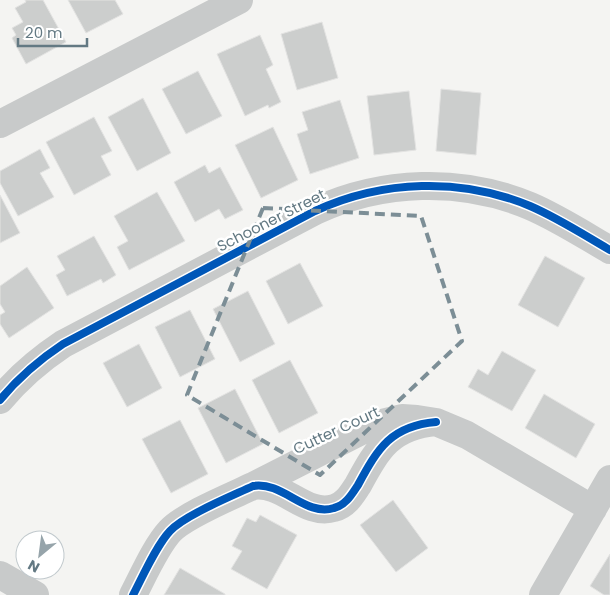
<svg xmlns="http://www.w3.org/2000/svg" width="610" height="595" font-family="Poppins,sans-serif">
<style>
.building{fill:#cccecd;stroke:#e3e3e2}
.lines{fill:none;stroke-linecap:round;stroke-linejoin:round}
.minor{stroke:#c8caca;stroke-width:28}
.cycleway-casing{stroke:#fff;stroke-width:11}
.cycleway{stroke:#0057b8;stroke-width:8}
.marked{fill:none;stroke:#7c8e96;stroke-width:4;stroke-dasharray:10 6;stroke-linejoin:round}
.labels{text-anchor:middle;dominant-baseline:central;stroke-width:5;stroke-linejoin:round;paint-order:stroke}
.street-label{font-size:15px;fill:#637983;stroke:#fff}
</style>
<rect width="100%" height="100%" fill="#f4f4f2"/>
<path class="building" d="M 25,0 L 43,0 L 66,42 L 26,64 L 12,38 L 16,35 L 12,28 L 23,22 L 15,8 L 26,2 Z
M 68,0 L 115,0 L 123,14 L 86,33 Z
M 322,22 L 338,78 L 297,90 L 281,34 Z
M 260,35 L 273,65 L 266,69 L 281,102 L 269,108 L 268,105 L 245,116 L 217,54 Z
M 198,71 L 222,116 L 186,134 L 162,89 Z
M 441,89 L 481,93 L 476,155 L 436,151 Z
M 409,91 L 416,150 L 374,155 L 367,96 Z
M 143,98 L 171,153 L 137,171 L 108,117 Z
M 340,100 L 359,158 L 310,174 L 297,134 L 308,130 L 302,112 Z
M 94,117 L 112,151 L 101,156 L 111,175 L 74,195 L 46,142 Z
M 273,127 L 298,180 L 261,198 L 235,145 Z
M 40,149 L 50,168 L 40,173 L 54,197 L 18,216 L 0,183 L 0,171 Z
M 205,165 L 209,173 L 220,167 L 243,210 L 225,219 L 219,209 L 195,222 L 174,182 Z
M 157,192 L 185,241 L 129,270 L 117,247 L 128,241 L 114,216 Z
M 0,195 L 20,233 L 0,243 Z
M 94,236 L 116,275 L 103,283 L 101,279 L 67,296 L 56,275 L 65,270 L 57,256 Z
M 545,256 L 585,278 L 558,327 L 518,305 Z
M 300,263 L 323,306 L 288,324 L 266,281 Z
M 27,267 L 54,308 L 9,338 L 0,324 L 0,315 L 5,312 L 0,304 L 0,286 Z
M 248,291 L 275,344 L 240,362 L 213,309 Z
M 190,310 L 215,359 L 180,377 L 155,327 Z
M 139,344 L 162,388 L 127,407 L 103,363 Z
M 502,351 L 536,370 L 512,411 L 468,387 L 478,369 L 488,375 Z
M 290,360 L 318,413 L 279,433 L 252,380 Z
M 235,389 L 263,444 L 226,463 L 198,408 Z
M 544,394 L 595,424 L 576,458 L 525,428 Z
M 180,420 L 208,474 L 171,493 L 142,439 Z
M 393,500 L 428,548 L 396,572 L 360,525 Z
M 260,515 L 297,535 L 267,589 L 231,569 L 242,551 L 232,546 L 247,518 L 256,522 Z
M 610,554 L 610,595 L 604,595 L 590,586 Z
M 180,568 L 225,594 L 225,595 L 164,595 Z"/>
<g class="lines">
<path class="minor" d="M 0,124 L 239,0
M 0,400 C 18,378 39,360 63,344 L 315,211 C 382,180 461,177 530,206 C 558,218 584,235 610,250
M 253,486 L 373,425 L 402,418 L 417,419 L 436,422 L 467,435 L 593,509
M 0,575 L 35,595
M 133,595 C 143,576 156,546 170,531 C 185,515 232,496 253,486 C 283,481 305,517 334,508 C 346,505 352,494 358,485 C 378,448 391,426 436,422
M 543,595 L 610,479"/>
<g class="cycleway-casing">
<path id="cycleway" d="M 0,400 C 18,378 39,360 63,344 L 315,211 C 382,180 461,177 530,206 C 558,218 584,235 610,250
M 133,595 C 143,576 156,546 170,531 C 185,515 232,496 253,486 C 283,481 305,517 334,508 C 346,505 352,494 358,485 C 378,448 391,426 436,422"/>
</g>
<use href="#cycleway" class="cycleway"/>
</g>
<path class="marked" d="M 263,208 L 421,216 L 462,341 L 320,475 L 187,395 Z"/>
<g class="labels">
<g class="street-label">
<text transform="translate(271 220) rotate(-27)">Schooner Street</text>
<text transform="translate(336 430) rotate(-25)">Cutter Court</text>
</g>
</g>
<g transform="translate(40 555) rotate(209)"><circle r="24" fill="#ffffff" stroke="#c1c9cd"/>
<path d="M0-4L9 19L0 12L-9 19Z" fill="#96a4aa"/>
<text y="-8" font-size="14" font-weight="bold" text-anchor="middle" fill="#637983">N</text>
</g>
<path d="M18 38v8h69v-8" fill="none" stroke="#637983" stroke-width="2.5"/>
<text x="25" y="38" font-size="15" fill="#637983" stroke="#ffffff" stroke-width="4" paint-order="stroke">20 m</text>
</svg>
